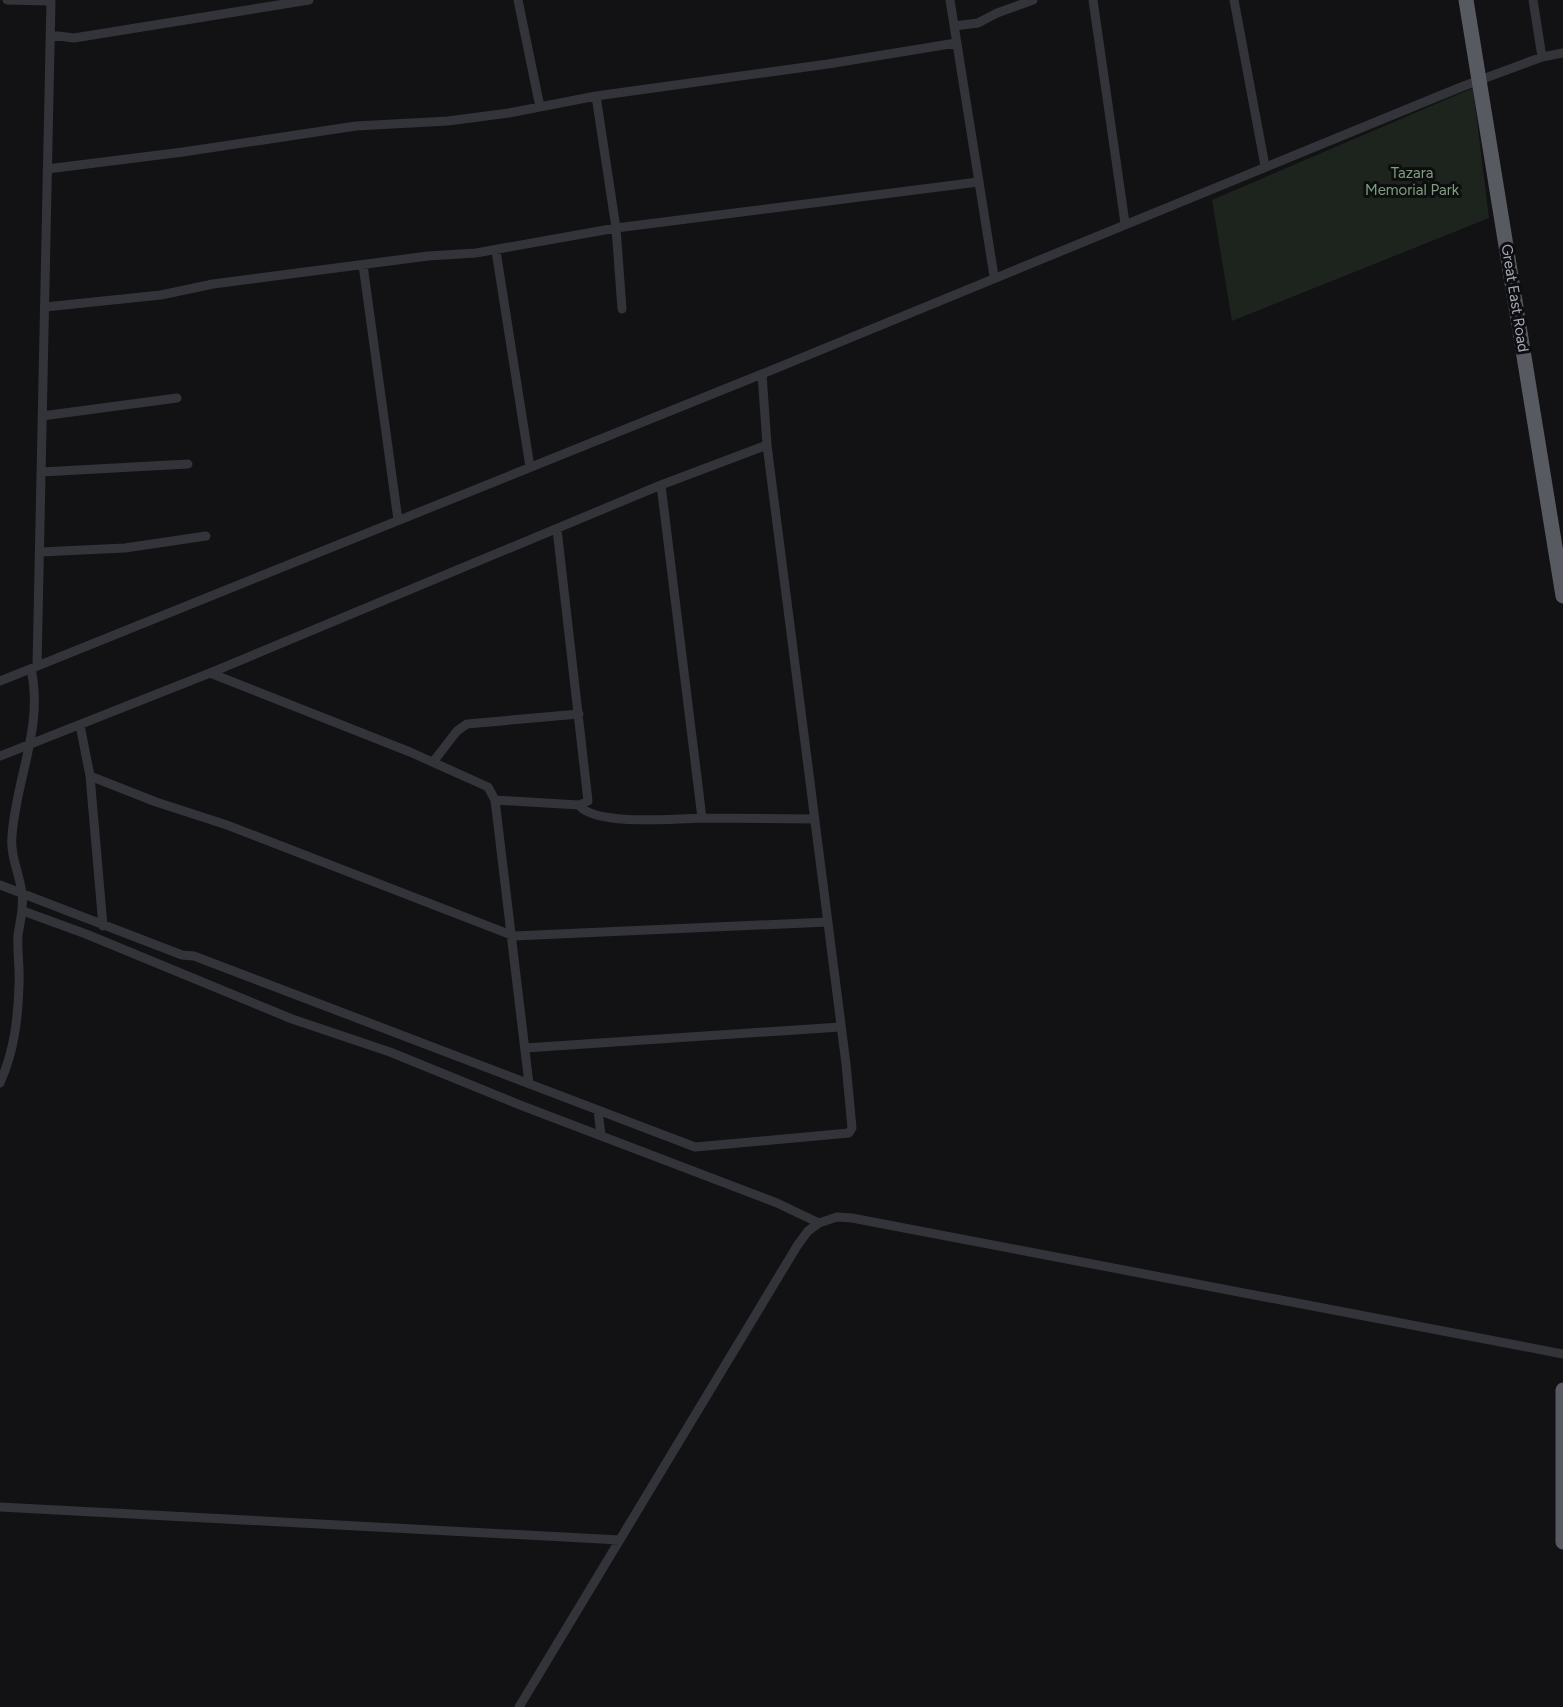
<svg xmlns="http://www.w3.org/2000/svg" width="1563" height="1707" font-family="Figtree,sans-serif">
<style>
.green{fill:#1d241e}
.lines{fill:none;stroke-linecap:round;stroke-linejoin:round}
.minor{stroke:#333439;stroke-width:9}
.trunk{stroke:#575a61;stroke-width:15}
.labels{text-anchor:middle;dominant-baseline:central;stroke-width:6;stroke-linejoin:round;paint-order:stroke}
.park-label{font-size:15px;fill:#7ba07f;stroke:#0e0d0f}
.street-label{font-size:15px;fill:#a4a8b5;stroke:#0e0d0f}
</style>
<rect width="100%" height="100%" fill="#121214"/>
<path class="green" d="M 1473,88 L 1489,218 L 1232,321 L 1212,200 Z"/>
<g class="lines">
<path class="minor" d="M 7,0 L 51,1
M 518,0 L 540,107
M 950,0 L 994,276
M 1093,0 L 1125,223
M 1234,0 L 1265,166
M 1533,0 L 1542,57
M 954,26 L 978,23 L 997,13 L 1033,0
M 50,35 L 74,38 L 309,0
M 596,96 L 616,228 L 622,309
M 47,169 L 183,152 L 356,126 L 448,121 L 509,113 L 596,96 L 828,64 L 956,43
M 496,251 L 530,467
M 363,265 L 398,520
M 45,307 L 161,295 L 213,284 L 428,256 L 476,253 L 616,228 L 978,182
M 42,416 L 177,398
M 41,472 L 188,464
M 661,485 L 702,818 L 815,819
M 40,552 L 125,548 L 206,536
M 37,666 L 51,0
M 210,673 L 410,752 L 488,787 L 495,800 L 529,1084
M 0,681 L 762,374 L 1461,87 L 1542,57 L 1563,53
M 80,725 L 90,776 L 103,926
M 0,756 L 210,673 L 661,485 L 767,445
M 433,762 L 457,731 L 467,724 L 579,714
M 90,776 L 156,802 L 227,825 L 514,936 L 828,922
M 495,800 L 579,805 L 588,801 L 557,529
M 579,805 C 593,826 677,819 702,818
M 0,885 L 182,955 L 194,956 L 695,1147 L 849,1133 L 852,1128 L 846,1064 L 767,445 L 762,374
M 23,911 L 86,934 L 292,1019 L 390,1052 L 520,1105 L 777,1203 L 819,1223
M 525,1048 L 840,1027
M 0,1083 C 14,1051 18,1020 19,985 C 20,969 17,951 18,935 C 20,921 24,908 22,894 C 20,874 10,857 12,836 C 16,778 44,727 31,669
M 598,1111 L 601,1135
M 0,1507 L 620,1540
M 519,1707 L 797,1246 L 808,1231 L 819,1223 L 837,1217 L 852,1218 L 1563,1354"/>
<path class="trunk" d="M 1466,0 L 1563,596
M 1563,1390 L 1563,1542"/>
</g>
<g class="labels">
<g class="park-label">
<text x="1412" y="173">Tazara<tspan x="1412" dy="17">Memorial Park</tspan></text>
</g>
<g class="street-label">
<text transform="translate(1515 298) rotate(81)">Great East Road</text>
</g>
</g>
</svg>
